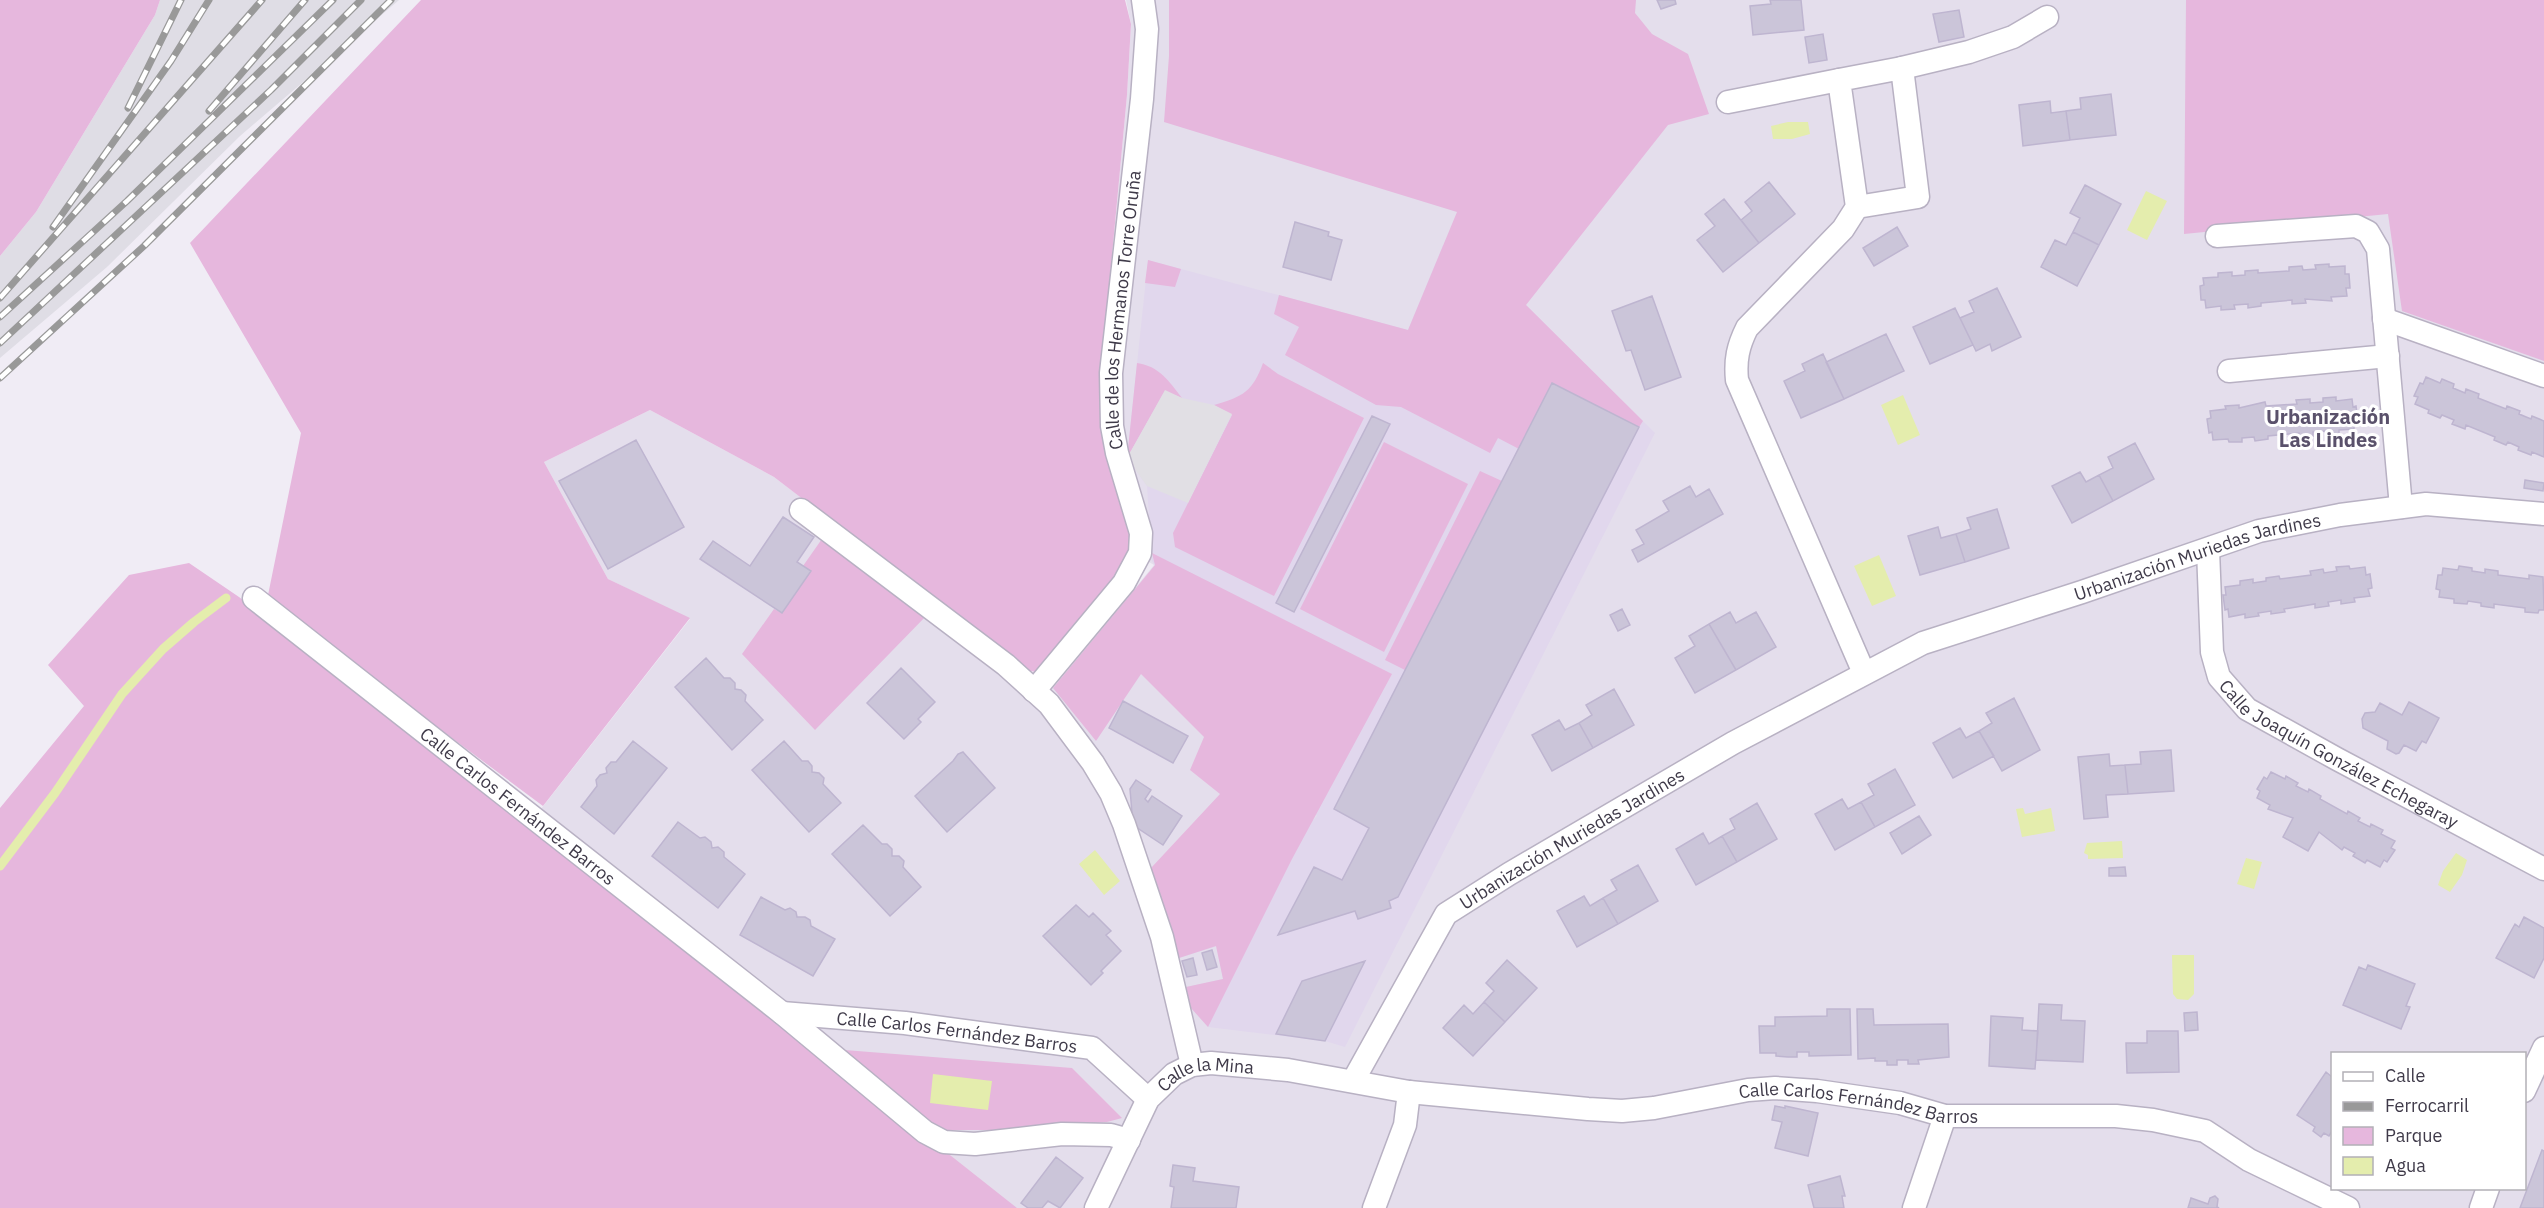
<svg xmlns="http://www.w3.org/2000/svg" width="2544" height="1208" font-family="'IBM Plex Sans',sans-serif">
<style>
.residential{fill:#e4deec;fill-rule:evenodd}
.industrial{fill:#dfdde5}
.education{fill:#e1d7ed}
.green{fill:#e6b7dd}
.parking{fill:#e1dfe4}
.water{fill:#e4edad}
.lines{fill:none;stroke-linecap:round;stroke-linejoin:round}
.stream{stroke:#e4edad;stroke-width:9}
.building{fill:#cbc5d9;stroke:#beb5d0;stroke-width:1.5}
.minor-casing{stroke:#b8b1c3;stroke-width:25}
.minor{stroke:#fff;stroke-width:22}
.rail-casing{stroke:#999;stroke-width:7}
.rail{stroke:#fff;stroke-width:4.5;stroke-dasharray:14;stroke-linecap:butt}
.labels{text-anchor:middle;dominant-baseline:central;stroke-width:6;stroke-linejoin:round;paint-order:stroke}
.street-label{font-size:18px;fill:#3f3a49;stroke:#fff}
.neighbourhood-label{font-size:20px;font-weight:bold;fill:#5a516b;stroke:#fff}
</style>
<rect width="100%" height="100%" fill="#f0ecf5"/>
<path class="residential" d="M 1126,0 L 2544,0 L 2544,1208 L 1015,1208 L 530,823 L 690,619 L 608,579 L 544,462 L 650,410 L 774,477 L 1053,688 L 1154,565 L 1129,550 L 1106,442 L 1099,394 L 1127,95 L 1131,24 ZM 2332,1054 L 2524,1054 L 2524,1188 L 2332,1188 Z"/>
<path class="industrial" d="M 160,0 L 399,0 L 240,136 L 107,267 L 0,358 L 0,256 L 36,212 L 155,15 Z"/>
<path class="education" d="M 1443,245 L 1526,305 L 1655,433 L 1345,1047 L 1325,1041 L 1208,1027 L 1191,1008 L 1186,987 L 1223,979 L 1217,946 L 1179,958 L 1317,816 L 1152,561 L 1147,486 L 1127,458 L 1148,260 L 1408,330 Z"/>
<path class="green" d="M 0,0 L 160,0 L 155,15 L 36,212 L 0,256 Z
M 421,0 L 1125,0 L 1131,24 L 1127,95 L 1099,394 L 1106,442 L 1130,521 L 1129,550 L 1108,593 L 1040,673 L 1026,670 L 774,477 L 650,410 L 544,462 L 608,579 L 690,618 L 543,806 L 267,600 L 301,433 L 190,243 Z
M 1169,0 L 1636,0 L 1635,13 L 1652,34 L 1688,54 L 1709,114 L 1668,125 L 1526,305 L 1643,421 L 1639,427 L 1552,384 L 1519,449 L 1498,438 L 1490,453 L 1401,407 L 1376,405 L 1285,355 L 1299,327 L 1274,314 L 1279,295 L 1408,330 L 1457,212 L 1164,122 L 1169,56 Z
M 2186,0 L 2544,0 L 2544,361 L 2402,311 L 2388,214 L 2184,234 Z
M 1148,260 L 1181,269 L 1175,287 L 1145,283 Z
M 1137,363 C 1159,366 1169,381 1182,398 L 1165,391 L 1127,458 Z
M 1263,363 L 1278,374 L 1364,418 L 1274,596 L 1175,547 L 1173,533 L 1232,415 L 1214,405 C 1243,397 1253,391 1263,363 Z
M 1384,442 L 1468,484 L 1384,652 L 1300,609 Z
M 1480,471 L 1502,481 L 1405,670 L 1385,660 Z
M 824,536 L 928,614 L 815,730 L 742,654 L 774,609 L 782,613 L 810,571 L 803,566 Z
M 1152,553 L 1392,674 L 1292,859 L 1208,1027 L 1191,1008 L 1186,987 L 1223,979 L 1216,946 L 1179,958 L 1151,868 L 1220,794 L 1190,770 L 1204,737 L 1141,674 L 1096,741 L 1053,688 L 1155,565 Z
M 189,563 L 239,597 L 530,823 L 1017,1208 L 0,1208 L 0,808 L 84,706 L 48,665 L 129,575 Z
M 832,1049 L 1072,1068 L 1122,1118 L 1107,1122 L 1004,1130 L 946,1130 L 918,1119 Z"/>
<path class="parking" d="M 1165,390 L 1182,398 L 1214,405 L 1232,414 L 1188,503 L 1147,486 L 1127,458 Z"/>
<path class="water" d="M 1788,122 L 1808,122 L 1810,134 L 1792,139 L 1773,139 L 1771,126 Z
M 2146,191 L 2167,201 L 2147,240 L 2127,230 Z
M 1903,395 L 1920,435 L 1898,445 L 1881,405 Z
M 1879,555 L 1896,596 L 1872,606 L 1854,566 Z
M 2023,808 L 2025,814 L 2051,808 L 2055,831 L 2022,837 L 2016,809 Z
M 2122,841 L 2123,858 L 2088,859 L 2088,855 L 2084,853 L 2087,843 Z
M 1095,850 L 1120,881 L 1104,895 L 1079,864 Z
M 2456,853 L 2467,860 L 2462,875 L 2450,892 L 2438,885 L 2443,871 Z
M 2246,858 L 2262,862 L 2254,889 L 2237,884 Z
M 2172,955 L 2194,955 L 2194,994 L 2188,1000 L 2177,999 L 2173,994 Z
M 933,1074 L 992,1081 L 988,1110 L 930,1103 Z"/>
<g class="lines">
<path class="stream" d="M 0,866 L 55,793 L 122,694 L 163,649 L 194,622 L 226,598"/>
</g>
<path class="building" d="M 1657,0 L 1675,0 L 1676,4 L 1661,9 Z
M 1770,0 L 1801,0 L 1804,30 L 1753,35 L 1750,6 L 1771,4 Z
M 1959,10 L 1964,37 L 1939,42 L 1933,14 Z
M 1823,34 L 1827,60 L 1809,63 L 1805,37 Z
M 2111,94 L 2116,135 L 2070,140 L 2066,111 L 2081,109 L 2080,98 Z
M 2050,101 L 2051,113 L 2066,111 L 2070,140 L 2023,146 L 2019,105 Z
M 1769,182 L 1795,214 L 1759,243 L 1741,220 L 1752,211 L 1745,202 Z
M 2085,185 L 2121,204 L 2099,245 L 2073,232 L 2080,218 L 2070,213 Z
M 1724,199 L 1759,243 L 1723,272 L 1697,240 L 1715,226 L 1705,214 Z
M 1295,222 L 1329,232 L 1328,236 L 1342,240 L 1331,280 L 1283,267 Z
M 1897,227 L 1908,246 L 1874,266 L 1863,248 Z
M 2073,232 L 2099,245 L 2077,286 L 2041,267 L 2055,240 L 2066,245 Z
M 2329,264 L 2329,267 L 2345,266 L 2345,274 L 2349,274 L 2350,288 L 2346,288 L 2347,296 L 2331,297 L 2332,301 L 2305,299 L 2306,303 L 2292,304 L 2292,300 L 2261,303 L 2261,306 L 2248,308 L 2248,304 L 2234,305 L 2235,309 L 2221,310 L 2221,306 L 2206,308 L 2205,300 L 2201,300 L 2200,286 L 2204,285 L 2203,278 L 2218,277 L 2218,273 L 2232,272 L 2232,276 L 2245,275 L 2245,271 L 2258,270 L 2258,273 L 2289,271 L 2289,267 L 2302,266 L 2303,270 L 2316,269 L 2315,265 Z
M 1997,288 L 2021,337 L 1992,351 L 1990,344 L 1976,351 L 1960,318 L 1974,312 L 1969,301 Z
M 1652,296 L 1681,377 L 1645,390 L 1631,350 L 1626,351 L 1612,311 Z
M 1955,308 L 1973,345 L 1930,364 L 1913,327 Z
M 1886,334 L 1904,371 L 1844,399 L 1826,362 Z
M 1823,354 L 1844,399 L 1801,418 L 1784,381 L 1805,371 L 1802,364 Z
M 2426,377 L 2440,383 L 2442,379 L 2454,384 L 2453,388 L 2465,393 L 2466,389 L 2479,394 L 2478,398 L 2506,409 L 2507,406 L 2520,411 L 2519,414 L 2531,419 L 2532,416 L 2544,421 L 2544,457 L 2532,452 L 2531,455 L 2518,450 L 2519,447 L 2508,442 L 2506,445 L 2494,440 L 2495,437 L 2466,425 L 2465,429 L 2452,424 L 2454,420 L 2442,415 L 2440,418 L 2428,413 L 2429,410 L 2415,404 L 2418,397 L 2414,396 L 2420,383 L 2423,384 Z
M 1552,383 L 1639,427 L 1398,897 L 1389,901 L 1391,908 L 1358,919 L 1355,911 L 1278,935 L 1314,867 L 1342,880 L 1369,828 L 1334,809 Z
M 2336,397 L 2336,401 L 2352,399 L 2353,407 L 2356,406 L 2358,421 L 2354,421 L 2354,429 L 2339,430 L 2339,434 L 2326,435 L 2325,431 L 2313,432 L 2313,436 L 2299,437 L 2299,433 L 2268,436 L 2268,439 L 2255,441 L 2254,437 L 2242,438 L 2242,442 L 2229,442 L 2228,439 L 2213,440 L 2212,432 L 2209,433 L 2207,419 L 2211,418 L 2210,411 L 2226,409 L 2225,406 L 2239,405 L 2239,408 L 2265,402 L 2266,406 L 2297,404 L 2296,400 L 2310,399 L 2310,403 L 2323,402 L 2323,398 Z
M 1372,416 L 1390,424 L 1294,612 L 1276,603 Z
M 636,440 L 684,527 L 608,569 L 559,481 Z
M 2135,443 L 2154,479 L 2113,501 L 2099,475 L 2113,468 L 2108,457 Z
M 2080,472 L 2086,482 L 2099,475 L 2113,501 L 2072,523 L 2052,486 Z
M 2525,480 L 2544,483 L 2543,491 L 2524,488 Z
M 1690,486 L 1696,497 L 1709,489 L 1723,514 L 1638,562 L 1632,550 L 1644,544 L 1636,530 L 1669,511 L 1663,501 Z
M 1997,509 L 2009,548 L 1965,562 L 1956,534 L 1971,529 L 1967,518 Z
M 783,517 L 814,537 L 797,562 L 811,571 L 782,613 L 700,559 L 713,541 L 750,566 Z
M 1938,527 L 1941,538 L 1956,534 L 1965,562 L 1920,575 L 1908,536 Z
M 2349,566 L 2350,569 L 2365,567 L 2366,575 L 2370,574 L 2372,588 L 2368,589 L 2370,596 L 2354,598 L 2355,602 L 2341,604 L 2341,600 L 2328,602 L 2329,606 L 2315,608 L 2315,604 L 2284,609 L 2285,612 L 2271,614 L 2271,611 L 2258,613 L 2259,616 L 2245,618 L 2245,614 L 2229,617 L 2228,609 L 2225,610 L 2223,595 L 2226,595 L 2225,587 L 2240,585 L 2240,581 L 2253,579 L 2253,583 L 2266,581 L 2266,578 L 2279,576 L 2280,579 L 2311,575 L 2310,571 L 2323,569 L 2324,573 L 2337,571 L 2336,567 Z
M 2459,566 L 2472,568 L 2472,571 L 2485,573 L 2485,569 L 2498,571 L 2498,575 L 2529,579 L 2529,575 L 2543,577 L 2544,610 L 2539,610 L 2538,613 L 2525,612 L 2525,608 L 2494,604 L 2494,608 L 2481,606 L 2481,603 L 2468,601 L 2467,604 L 2454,603 L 2454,599 L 2439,597 L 2440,590 L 2436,589 L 2438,575 L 2442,575 L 2443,568 L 2458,570 Z
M 1622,609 L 1630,625 L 1618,631 L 1610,615 Z
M 1730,612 L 1736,623 L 1756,612 L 1776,647 L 1736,670 L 1709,624 Z
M 1709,624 L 1736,670 L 1695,693 L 1675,658 L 1695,646 L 1689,636 Z
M 706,658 L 724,678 L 730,678 L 735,683 L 735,689 L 741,690 L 746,695 L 745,701 L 763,720 L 732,750 L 675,687 Z
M 901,668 L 935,702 L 918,719 L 921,722 L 904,739 L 867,703 Z
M 1614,689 L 1634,725 L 1593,748 L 1579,723 L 1592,715 L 1586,705 Z
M 2014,698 L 2040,750 L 2002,771 L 1979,731 L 1992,723 L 1986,713 Z
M 1123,701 L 1188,736 L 1173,763 L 1109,728 Z
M 2409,702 L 2439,718 L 2426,743 L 2422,741 L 2416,751 L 2404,745 L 2399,753 L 2396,754 L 2387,749 L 2388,741 L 2363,728 L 2362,719 L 2365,713 L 2375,712 L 2380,703 L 2402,715 Z
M 1559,720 L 1565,730 L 1579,723 L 1593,748 L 1552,771 L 1532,735 Z
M 1960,728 L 1966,738 L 1979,731 L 1994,756 L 1953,778 L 1933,743 Z
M 633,741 L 667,768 L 614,834 L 581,807 L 597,786 L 596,780 L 600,775 L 607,773 L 606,768 L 611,762 L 616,762 Z
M 784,741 L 802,761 L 808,761 L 812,766 L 812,772 L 819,773 L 824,778 L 823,784 L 841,803 L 809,832 L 752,770 Z
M 2171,750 L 2174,791 L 2128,794 L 2125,765 L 2141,764 L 2140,752 Z
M 963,752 L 995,788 L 947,832 L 915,796 L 953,761 L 958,754 Z
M 2109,754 L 2110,766 L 2125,765 L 2128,794 L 2106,795 L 2108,817 L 2084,819 L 2078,757 Z
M 1895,769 L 1915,805 L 1875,827 L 1861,802 L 1874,795 L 1868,784 Z
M 2271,772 L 2285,779 L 2286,776 L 2298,783 L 2296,786 L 2308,792 L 2309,789 L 2321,796 L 2320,799 L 2347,814 L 2348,811 L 2360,818 L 2358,821 L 2370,827 L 2371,824 L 2383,830 L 2381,834 L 2395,841 L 2391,848 L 2395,850 L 2387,862 L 2384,860 L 2380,867 L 2367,860 L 2365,863 L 2353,856 L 2355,853 L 2344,847 L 2342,850 L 2319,832 L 2308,851 L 2283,837 L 2293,818 L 2268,809 L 2270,805 L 2257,798 L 2260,791 L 2257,789 L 2264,777 L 2267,779 Z
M 1136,780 L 1151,790 L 1145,799 L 1148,802 L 1152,796 L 1182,816 L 1163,845 L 1133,825 L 1130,789 Z
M 1842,799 L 1848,809 L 1861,802 L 1875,827 L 1835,850 L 1815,814 Z
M 1757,803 L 1777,839 L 1737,862 L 1722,836 L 1735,829 L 1730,819 Z
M 1919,816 L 1931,835 L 1902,854 L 1890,833 Z
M 678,822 L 700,838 L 705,837 L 711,842 L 712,848 L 718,847 L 724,852 L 724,857 L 745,874 L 718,908 L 652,856 Z
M 863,825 L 882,844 L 887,844 L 892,849 L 892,856 L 899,856 L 904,861 L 903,867 L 921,887 L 890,916 L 832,854 Z
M 1703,833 L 1709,844 L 1722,836 L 1737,862 L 1696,885 L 1676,849 Z
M 1638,865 L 1658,901 L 1618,924 L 1603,898 L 1617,890 L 1611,880 Z
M 2125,867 L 2126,876 L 2109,876 L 2109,868 Z
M 1584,896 L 1590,906 L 1603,898 L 1618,924 L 1577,947 L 1557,911 Z
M 761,897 L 785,910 L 790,908 L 796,912 L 797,917 L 805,917 L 810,920 L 811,926 L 835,939 L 813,976 L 740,935 Z
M 1076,905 L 1089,917 L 1093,913 L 1111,931 L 1106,935 L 1121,951 L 1101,971 L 1103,973 L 1091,985 L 1043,936 Z
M 2524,917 L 2544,928 L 2544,958 L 2534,978 L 2496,958 L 2515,924 L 2519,927 Z
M 1212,950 L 1217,967 L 1207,970 L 1202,953 Z
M 1193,958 L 1197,975 L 1187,977 L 1182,961 Z
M 1507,960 L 1537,988 L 1505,1022 L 1484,1002 L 1494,991 L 1486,983 Z
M 1365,961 L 1325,1041 L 1276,1034 L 1302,981 Z
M 2368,965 L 2415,984 L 2406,1006 L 2410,1007 L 2401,1029 L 2343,1005 L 2359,967 L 2366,970 Z
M 1484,1002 L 1505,1022 L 1473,1056 L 1443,1028 L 1464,1005 L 1473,1014 Z
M 2039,1004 L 2062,1005 L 2061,1020 L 2085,1021 L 2083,1062 L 2036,1060 Z
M 1827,1009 L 1850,1009 L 1851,1055 L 1809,1056 L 1809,1052 L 1797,1052 L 1797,1057 L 1788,1057 L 1776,1056 L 1776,1053 L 1760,1053 L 1759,1026 L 1775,1026 L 1775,1017 L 1827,1016 Z
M 1857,1009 L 1873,1009 L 1874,1025 L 1948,1024 L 1949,1057 L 1918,1060 L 1919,1064 L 1908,1064 L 1908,1060 L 1897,1060 L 1897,1065 L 1887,1065 L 1887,1061 L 1875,1061 L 1875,1058 L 1858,1059 Z
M 2197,1012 L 2198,1030 L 2185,1031 L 2184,1013 Z
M 1991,1016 L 2023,1018 L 2022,1030 L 2038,1031 L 2035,1069 L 1989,1066 Z
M 2147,1031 L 2178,1031 L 2179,1072 L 2127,1073 L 2126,1043 L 2147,1043 Z
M 2326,1072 L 2332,1077 L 2332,1131 L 2329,1136 L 2324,1133 L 2321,1137 L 2313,1131 L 2315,1127 L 2297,1115 Z
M 1775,1106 L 1785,1108 L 1785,1106 L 1818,1113 L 1808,1156 L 1775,1148 L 1782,1122 L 1772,1120 Z
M 2542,1150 L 2544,1151 L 2544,1208 L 2520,1208 Z
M 1056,1157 L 1083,1178 L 1060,1208 L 1048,1201 L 1042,1208 L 1028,1208 L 1021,1203 Z
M 1173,1165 L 1195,1168 L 1193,1181 L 1239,1187 L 1236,1208 L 1171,1208 L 1174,1187 L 1170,1186 Z
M 1840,1176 L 1845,1196 L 1842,1196 L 1844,1208 L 1814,1208 L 1808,1185 Z
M 2215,1196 L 2218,1199 L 2217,1207 L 2219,1208 L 2188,1208 L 2191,1198 L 2208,1204 L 2210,1198 Z"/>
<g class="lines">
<g class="minor-casing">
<g id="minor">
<path d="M 1902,68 L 1969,52 L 2013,37 L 2047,17"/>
<path d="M 1728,102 L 1839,80"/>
<path d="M 1857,207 L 1839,80 L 1902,68 L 1918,197 L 1857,207 L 1843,229 L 1747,328 C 1738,346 1735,360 1737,380 L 1864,673"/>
<path d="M 2217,236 L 2356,226 L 2368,232 L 2378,249 L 2401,507"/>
<path d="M 2384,319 L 2544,376"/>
<path d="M 2229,371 L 2388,356"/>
<path d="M 801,510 L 1006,665 L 1049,704 L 1093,763 L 1111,793 L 1124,824 L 1162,937 L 1192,1065"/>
<path id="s1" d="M 2208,550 L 2212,652 L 2219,677 L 2247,709 L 2337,759 L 2544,869"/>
<path id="s2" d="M 254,598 L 782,1013 L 925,1132 L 944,1142 L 975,1144 L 1062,1134 L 1111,1135 L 1129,1140"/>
<path id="s3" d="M 1034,691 L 1124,583 L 1140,553 L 1141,533 L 1117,453 L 1112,426 L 1111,373 L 1142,99 L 1147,29 L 1143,0"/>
<path id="s4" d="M 782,1013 L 905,1023 L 1092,1048 L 1148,1099"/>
<path id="s5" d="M 1353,1081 L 1446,914 L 1509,874 L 1733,743 L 1923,643 L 2082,592 L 2259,531 L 2340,515 L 2426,504 L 2544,514"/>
<path d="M 2524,1091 L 2544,1048"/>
<path id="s6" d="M 1096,1208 L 1148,1099 L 1174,1074 L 1192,1065 L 1211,1063 L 1288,1070 L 1409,1092 L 1588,1109 L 1622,1111 L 1654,1108 L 1748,1090 L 1775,1088 L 1817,1091 L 1900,1103 L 1945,1116 L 2116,1116 L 2153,1120 L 2205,1131 L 2249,1160 L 2348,1208"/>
<path d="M 1374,1208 L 1405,1125 L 1409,1092"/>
<path d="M 1914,1208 L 1945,1116"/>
<path d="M 2481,1208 L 2488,1188"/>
</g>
</g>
<use href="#minor" class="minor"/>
<g class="rail-casing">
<path id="rail" d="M 128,108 L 181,0
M 209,111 L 305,0
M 53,227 L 171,61 L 209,0
M 0,298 L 262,0
M 0,317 L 127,201 L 333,0
M 0,343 L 271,90 L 361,0
M 0,378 L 144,246 L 391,0"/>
</g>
<use href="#rail" class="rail"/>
</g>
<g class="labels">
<g class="street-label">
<text stroke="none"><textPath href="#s3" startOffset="422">Calle de los Hermanos Torre Oruña</textPath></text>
<text stroke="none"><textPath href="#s5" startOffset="1028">Urbanización Muriedas Jardines</textPath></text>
<text stroke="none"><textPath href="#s1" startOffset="272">Calle Joaquín González Echegaray</textPath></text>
<text stroke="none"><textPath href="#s2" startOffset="336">Calle Carlos Fernández Barros</textPath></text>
<text stroke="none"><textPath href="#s5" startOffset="338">Urbanización Muriedas Jardines</textPath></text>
<text stroke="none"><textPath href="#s4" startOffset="176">Calle Carlos Fernández Barros</textPath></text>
<text stroke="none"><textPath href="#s6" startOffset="188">Calle la Mina</textPath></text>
<text stroke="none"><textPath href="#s6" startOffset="850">Calle Carlos Fernández Barros</textPath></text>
</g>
<g class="neighbourhood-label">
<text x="2328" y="416">Urbanización<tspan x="2328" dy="23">Las Lindes</tspan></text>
</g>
</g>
<rect x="2331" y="1052" width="195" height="138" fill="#ffffff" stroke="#b2b0b6" stroke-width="1.5"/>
<rect x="2343" y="1072" width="30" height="9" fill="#ffffff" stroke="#b2b0b6" stroke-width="1.5"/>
<text x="2385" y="1082" font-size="18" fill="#3f3a49">Calle</text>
<rect x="2343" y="1102" width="30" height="9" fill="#999999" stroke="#b2b0b6" stroke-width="1.5"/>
<text x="2385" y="1112" font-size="18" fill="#3f3a49">Ferrocarril</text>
<rect x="2343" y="1127" width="30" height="18" fill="#e6b7dd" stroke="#b2b0b6" stroke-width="1.5"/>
<text x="2385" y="1142" font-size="18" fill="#3f3a49">Parque</text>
<rect x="2343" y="1157" width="30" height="18" fill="#e4edad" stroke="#b2b0b6" stroke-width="1.5"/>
<text x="2385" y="1172" font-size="18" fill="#3f3a49">Agua</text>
</svg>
